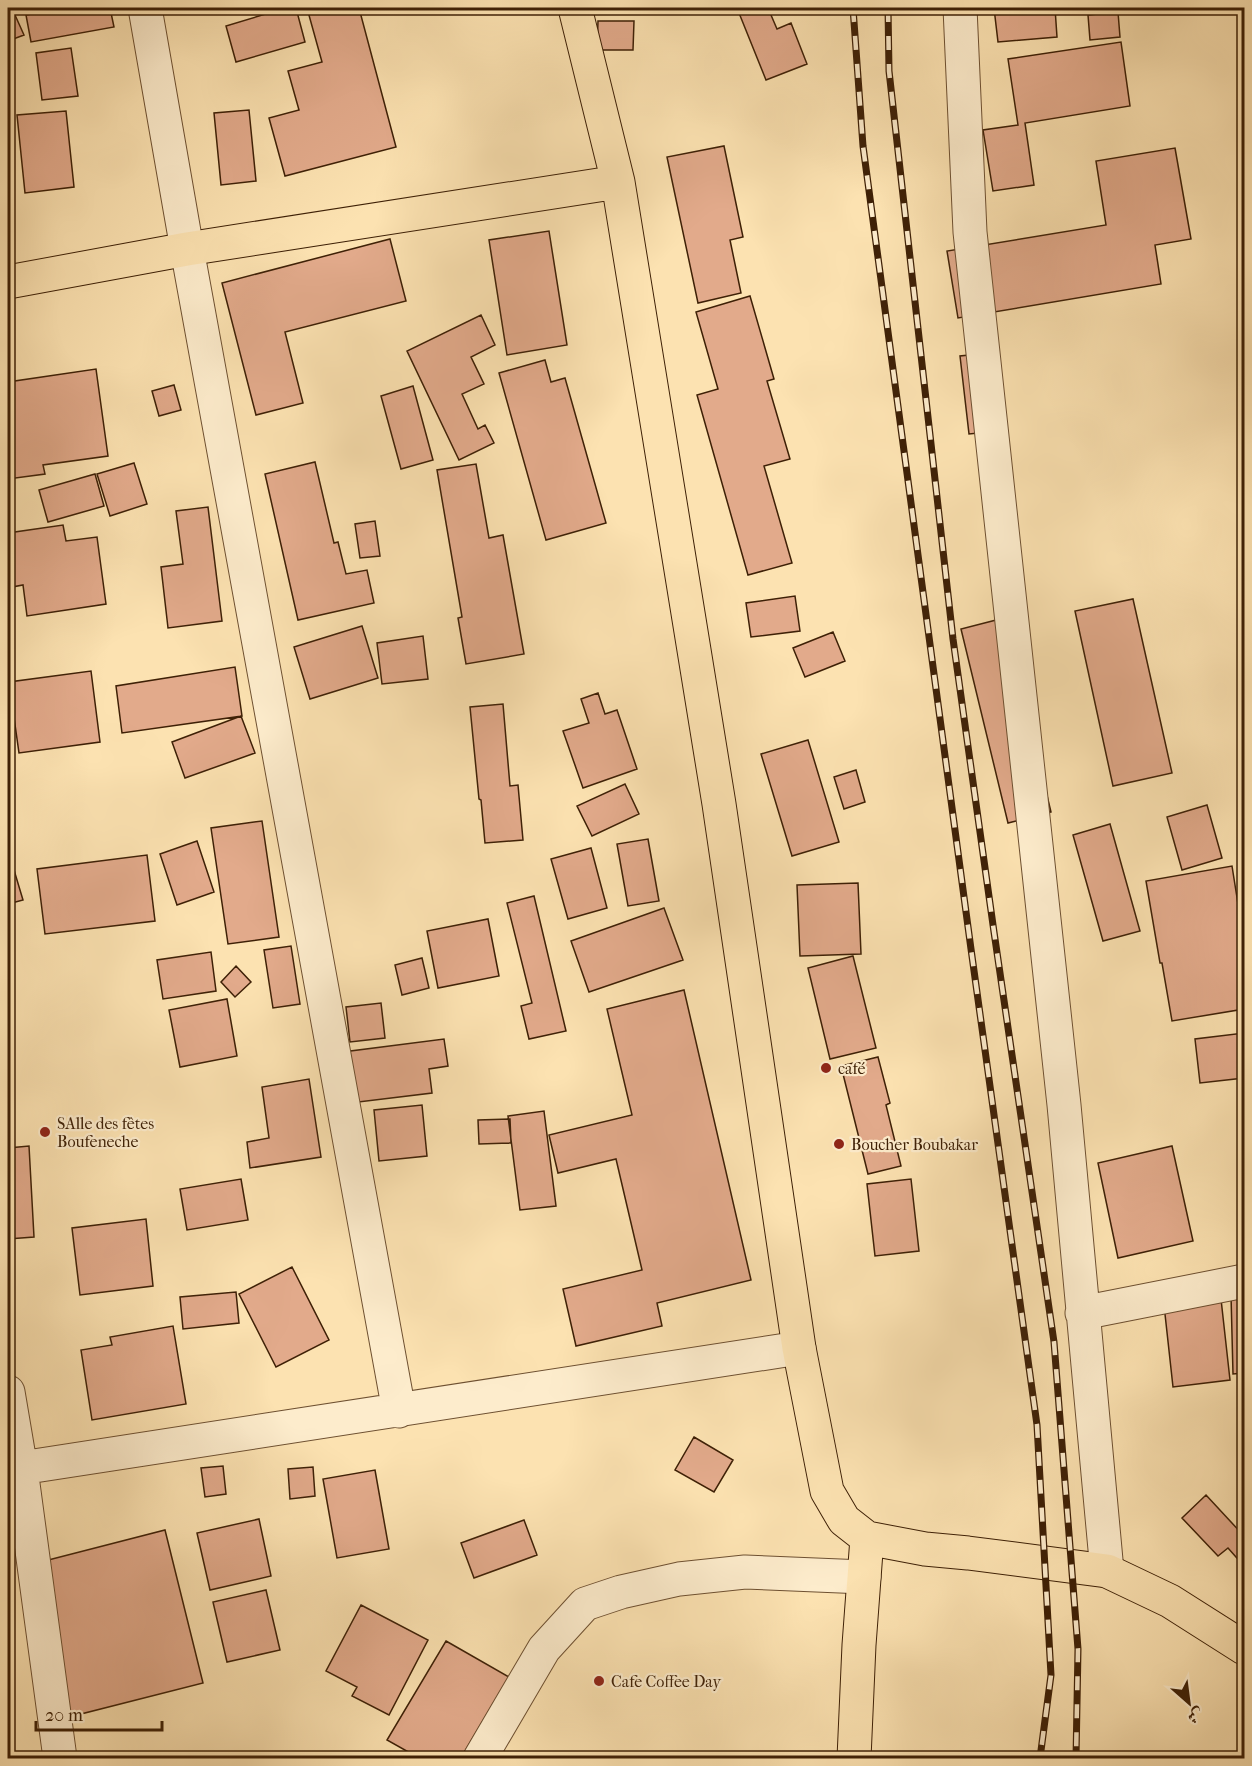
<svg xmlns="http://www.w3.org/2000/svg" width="1252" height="1766" font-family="'IM FELL French Canon',Amiri,serif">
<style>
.building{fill:#e2aa8b;stroke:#3e2006;stroke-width:1.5}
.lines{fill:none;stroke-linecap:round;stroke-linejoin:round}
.minor-casing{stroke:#6e5031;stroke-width:35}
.major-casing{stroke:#3e2006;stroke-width:35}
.minor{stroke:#fdeccc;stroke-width:33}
.major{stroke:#fce2b1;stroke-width:33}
.rail-casing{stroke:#3e2006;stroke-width:7}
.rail{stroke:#fdeccc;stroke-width:4.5;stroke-dasharray:14;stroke-linecap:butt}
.poi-dot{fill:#8f2418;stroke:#fdeccc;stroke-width:2}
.labels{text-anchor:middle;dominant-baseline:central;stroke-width:4.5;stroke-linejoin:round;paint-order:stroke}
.poi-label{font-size:16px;fill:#3e2006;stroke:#fdeccc;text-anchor:start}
</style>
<rect width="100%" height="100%" fill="#fce2b1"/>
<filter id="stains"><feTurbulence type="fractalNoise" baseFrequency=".00333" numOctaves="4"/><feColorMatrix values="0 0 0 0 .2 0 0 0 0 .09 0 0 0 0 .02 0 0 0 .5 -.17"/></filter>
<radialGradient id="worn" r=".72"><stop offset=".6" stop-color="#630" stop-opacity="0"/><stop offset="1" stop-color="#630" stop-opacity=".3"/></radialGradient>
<path class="building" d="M 68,8 L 110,8 L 114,27 L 31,42 L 26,15 Z
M 268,8 L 296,8 L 305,42 L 236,62 L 226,26 L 269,13 Z
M 307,8 L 359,8 L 396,147 L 285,176 L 269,118 L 299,110 L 288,71 L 322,62 Z
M 737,8 L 768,8 L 777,29 L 791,23 L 807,64 L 766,80 Z
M 994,8 L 1055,8 L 1057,37 L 998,42 Z
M 1118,12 L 1120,37 L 1090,40 L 1088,15 Z
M 15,15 L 24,35 L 8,41 L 8,18 Z
M 598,21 L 634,21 L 633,50 L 597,50 Z
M 1121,42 L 1130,106 L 1025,123 L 1034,185 L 993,191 L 983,130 L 1018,125 L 1008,59 Z
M 71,48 L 78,96 L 42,100 L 36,53 Z
M 249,110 L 256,181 L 221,185 L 214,113 Z
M 66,111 L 74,187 L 25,193 L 17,115 Z
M 724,146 L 743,237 L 730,240 L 741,293 L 698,303 L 667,157 Z
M 1175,148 L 1191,239 L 1155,245 L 1161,284 L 958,318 L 947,251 L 1106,225 L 1096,161 Z
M 549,231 L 567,345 L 507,355 L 489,240 Z
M 390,239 L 406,301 L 285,332 L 303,403 L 256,415 L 222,283 Z
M 750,296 L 774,379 L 767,381 L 790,459 L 764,466 L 792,563 L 748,575 L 697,395 L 718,389 L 696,312 Z
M 481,315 L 495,345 L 471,357 L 484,384 L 462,394 L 478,429 L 485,425 L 494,443 L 459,460 L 407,351 Z
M 988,353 L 998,431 L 969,434 L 960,356 Z
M 545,360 L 551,382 L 565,378 L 606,523 L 546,540 L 499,373 Z
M 96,369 L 108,456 L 43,465 L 45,474 L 8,479 L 8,382 Z
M 174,385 L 181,410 L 159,416 L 152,391 Z
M 413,386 L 433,460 L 401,469 L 381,396 Z
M 315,462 L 334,543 L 338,542 L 346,574 L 367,570 L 374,603 L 298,620 L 265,474 Z
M 134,463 L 147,504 L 110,516 L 97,474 Z
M 476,464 L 489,538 L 503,535 L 524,654 L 466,664 L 458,618 L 462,617 L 437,470 Z
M 95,474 L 104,506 L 48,522 L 39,490 Z
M 208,507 L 222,621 L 168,628 L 161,567 L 183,564 L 176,511 Z
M 375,521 L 380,556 L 360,558 L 355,524 Z
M 63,525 L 66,541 L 97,537 L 106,604 L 27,616 L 23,585 L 12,587 L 8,558 L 8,533 Z
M 795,596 L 800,631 L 751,637 L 746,603 Z
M 1133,599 L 1172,773 L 1113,786 L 1075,611 Z
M 1004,618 L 1051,812 L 1008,823 L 961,629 Z
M 362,626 L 378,678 L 310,699 L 294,647 Z
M 833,632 L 845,661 L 805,677 L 793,648 Z
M 423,636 L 428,679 L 382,684 L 377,643 Z
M 235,667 L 242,716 L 122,733 L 116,686 Z
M 91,671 L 100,742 L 19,753 L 9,682 Z
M 598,693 L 605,714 L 617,710 L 637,769 L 583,788 L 563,731 L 589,723 L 581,699 Z
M 503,704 L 510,786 L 518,785 L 523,840 L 485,843 L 481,800 L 479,799 L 470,707 Z
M 241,716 L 255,753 L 185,778 L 172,742 Z
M 808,740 L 839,842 L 792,856 L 761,754 Z
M 856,770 L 865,802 L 844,809 L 834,777 Z
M 625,784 L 639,814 L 592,836 L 577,806 Z
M 1207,805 L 1222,858 L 1182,870 L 1167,817 Z
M 262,821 L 279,937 L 228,944 L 211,828 Z
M 1110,824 L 1140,931 L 1103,941 L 1073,835 Z
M 648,839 L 659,901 L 628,906 L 617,844 Z
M 197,841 L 214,892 L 177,905 L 160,854 Z
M 591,848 L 607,908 L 568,919 L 551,859 Z
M 147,855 L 155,921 L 45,934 L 37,869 Z
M 1232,866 L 1244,942 L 1244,1009 L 1172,1021 L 1162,963 L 1160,963 L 1146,881 Z
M 14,870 L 23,900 L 8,904 L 8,872 Z
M 858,883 L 861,954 L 800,956 L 797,885 Z
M 534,896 L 566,1031 L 529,1039 L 521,1006 L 532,1003 L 507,903 Z
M 664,908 L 683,960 L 589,992 L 571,941 Z
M 488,919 L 499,976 L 438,988 L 427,931 Z
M 291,946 L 300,1004 L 273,1008 L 264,950 Z
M 211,952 L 216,991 L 163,999 L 157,960 Z
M 853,956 L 876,1048 L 830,1059 L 808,968 Z
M 422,958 L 429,988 L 402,995 L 395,965 Z
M 236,966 L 251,982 L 235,997 L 221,982 Z
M 684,990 L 751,1280 L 657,1303 L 662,1326 L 576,1346 L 563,1289 L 642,1270 L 616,1159 L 558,1173 L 549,1135 L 632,1115 L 607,1009 Z
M 227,999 L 237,1056 L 180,1067 L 169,1010 Z
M 381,1003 L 385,1038 L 350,1042 L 346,1007 Z
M 1244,1033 L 1244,1078 L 1200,1083 L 1195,1039 Z
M 444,1039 L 448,1066 L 429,1069 L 432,1093 L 342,1104 L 335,1053 Z
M 878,1057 L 890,1103 L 886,1105 L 901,1166 L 868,1174 L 841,1066 Z
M 309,1079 L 321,1157 L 250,1168 L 247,1142 L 269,1138 L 262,1087 Z
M 422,1105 L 427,1156 L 379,1161 L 374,1110 Z
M 544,1111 L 556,1206 L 520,1210 L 508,1116 Z
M 510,1119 L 511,1143 L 479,1144 L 478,1120 Z
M 29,1146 L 34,1237 L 8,1239 L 8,1148 Z
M 1172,1146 L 1193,1241 L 1118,1258 L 1098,1163 Z
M 241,1179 L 248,1220 L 187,1230 L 180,1189 Z
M 911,1179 L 919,1251 L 875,1256 L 867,1184 Z
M 146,1219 L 153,1286 L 80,1295 L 72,1228 Z
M 292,1267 L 329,1340 L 276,1367 L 239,1294 Z
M 236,1292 L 239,1323 L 183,1329 L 180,1297 Z
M 1231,1295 L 1244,1295 L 1244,1373 L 1233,1374 Z
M 1221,1299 L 1230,1380 L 1173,1387 L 1164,1305 Z
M 173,1326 L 186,1404 L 92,1420 L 81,1350 L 112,1345 L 110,1337 Z
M 694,1437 L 733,1460 L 714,1492 L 675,1470 Z
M 223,1466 L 226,1494 L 205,1497 L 201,1468 Z
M 313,1467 L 315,1496 L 290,1499 L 288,1469 Z
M 375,1470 L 389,1549 L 337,1558 L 323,1479 Z
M 1206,1495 L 1244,1536 L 1244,1566 L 1228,1548 L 1218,1556 L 1182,1518 Z
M 259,1519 L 271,1576 L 210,1590 L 197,1533 Z
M 524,1520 L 537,1555 L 474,1578 L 461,1543 Z
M 165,1530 L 203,1683 L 69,1717 L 21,1567 Z
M 266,1590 L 280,1650 L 227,1662 L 213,1602 Z
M 361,1605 L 428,1640 L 389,1715 L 352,1696 L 357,1687 L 326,1671 Z
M 446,1641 L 509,1677 L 461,1758 L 419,1758 L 387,1740 Z"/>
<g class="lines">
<g class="minor-casing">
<path id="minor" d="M 145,8 L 187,249 L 399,1411
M 960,8 L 970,232 L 1064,1105 L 1107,1571
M 1082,1313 L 1244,1281
M 8,1392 L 21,1469 L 60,1758
M 8,1470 L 799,1348
M 480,1758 L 544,1649 L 585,1604 L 621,1592 L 679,1579 L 745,1572 L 864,1577"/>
</g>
<g class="major-casing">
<path id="major" d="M 575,8 L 618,182 L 719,804 L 799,1348 L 827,1491 L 844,1520 L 867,1538 L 925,1549 L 968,1553 L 1107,1571 L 1170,1601 L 1244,1648
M 8,282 L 187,249 L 618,182
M 854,1758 L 859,1645 L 867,1538"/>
</g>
<use href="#minor" class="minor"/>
<use href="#major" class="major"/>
<g class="rail-casing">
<path id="rail" d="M 853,8 L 863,146 L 971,949 L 1037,1425 L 1051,1675 L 1040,1758
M 888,8 L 889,71 L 953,639 L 994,932 L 1054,1342 L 1078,1649 L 1076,1758"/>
</g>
<use href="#rail" class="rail"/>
</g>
<g class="poi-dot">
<circle cx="826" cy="1068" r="6"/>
<circle cx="45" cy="1132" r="6"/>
<circle cx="839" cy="1144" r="6"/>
<circle cx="599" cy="1681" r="6"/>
</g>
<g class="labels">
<g class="poi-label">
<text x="838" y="1068">café</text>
<text x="57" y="1123">SAlle des fêtes<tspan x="57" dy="18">Boufeneche</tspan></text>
<text x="851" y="1144">Boucher Boubakar</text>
<text x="611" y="1681">Cafe Coffee Day</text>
</g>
</g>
<rect width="1252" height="1766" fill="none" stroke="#fce2b1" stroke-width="30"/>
<rect x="9" y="9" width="1234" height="1748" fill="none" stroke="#3e2006" stroke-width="3"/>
<rect x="15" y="15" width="1222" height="1736" fill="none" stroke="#3e2006" stroke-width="1.5"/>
<g transform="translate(1189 1703) rotate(152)" stroke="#fdeccc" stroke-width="4.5" paint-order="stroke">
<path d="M0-4.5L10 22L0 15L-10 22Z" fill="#3e2006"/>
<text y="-9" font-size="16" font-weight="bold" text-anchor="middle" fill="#3e2006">ش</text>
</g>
<path d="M36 1721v9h126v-9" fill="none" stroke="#3e2006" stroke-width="3"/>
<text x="45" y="1721" font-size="18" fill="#3e2006" stroke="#fdeccc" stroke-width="4.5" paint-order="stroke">20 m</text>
<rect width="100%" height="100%" filter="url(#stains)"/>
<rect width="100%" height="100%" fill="url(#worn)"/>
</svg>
